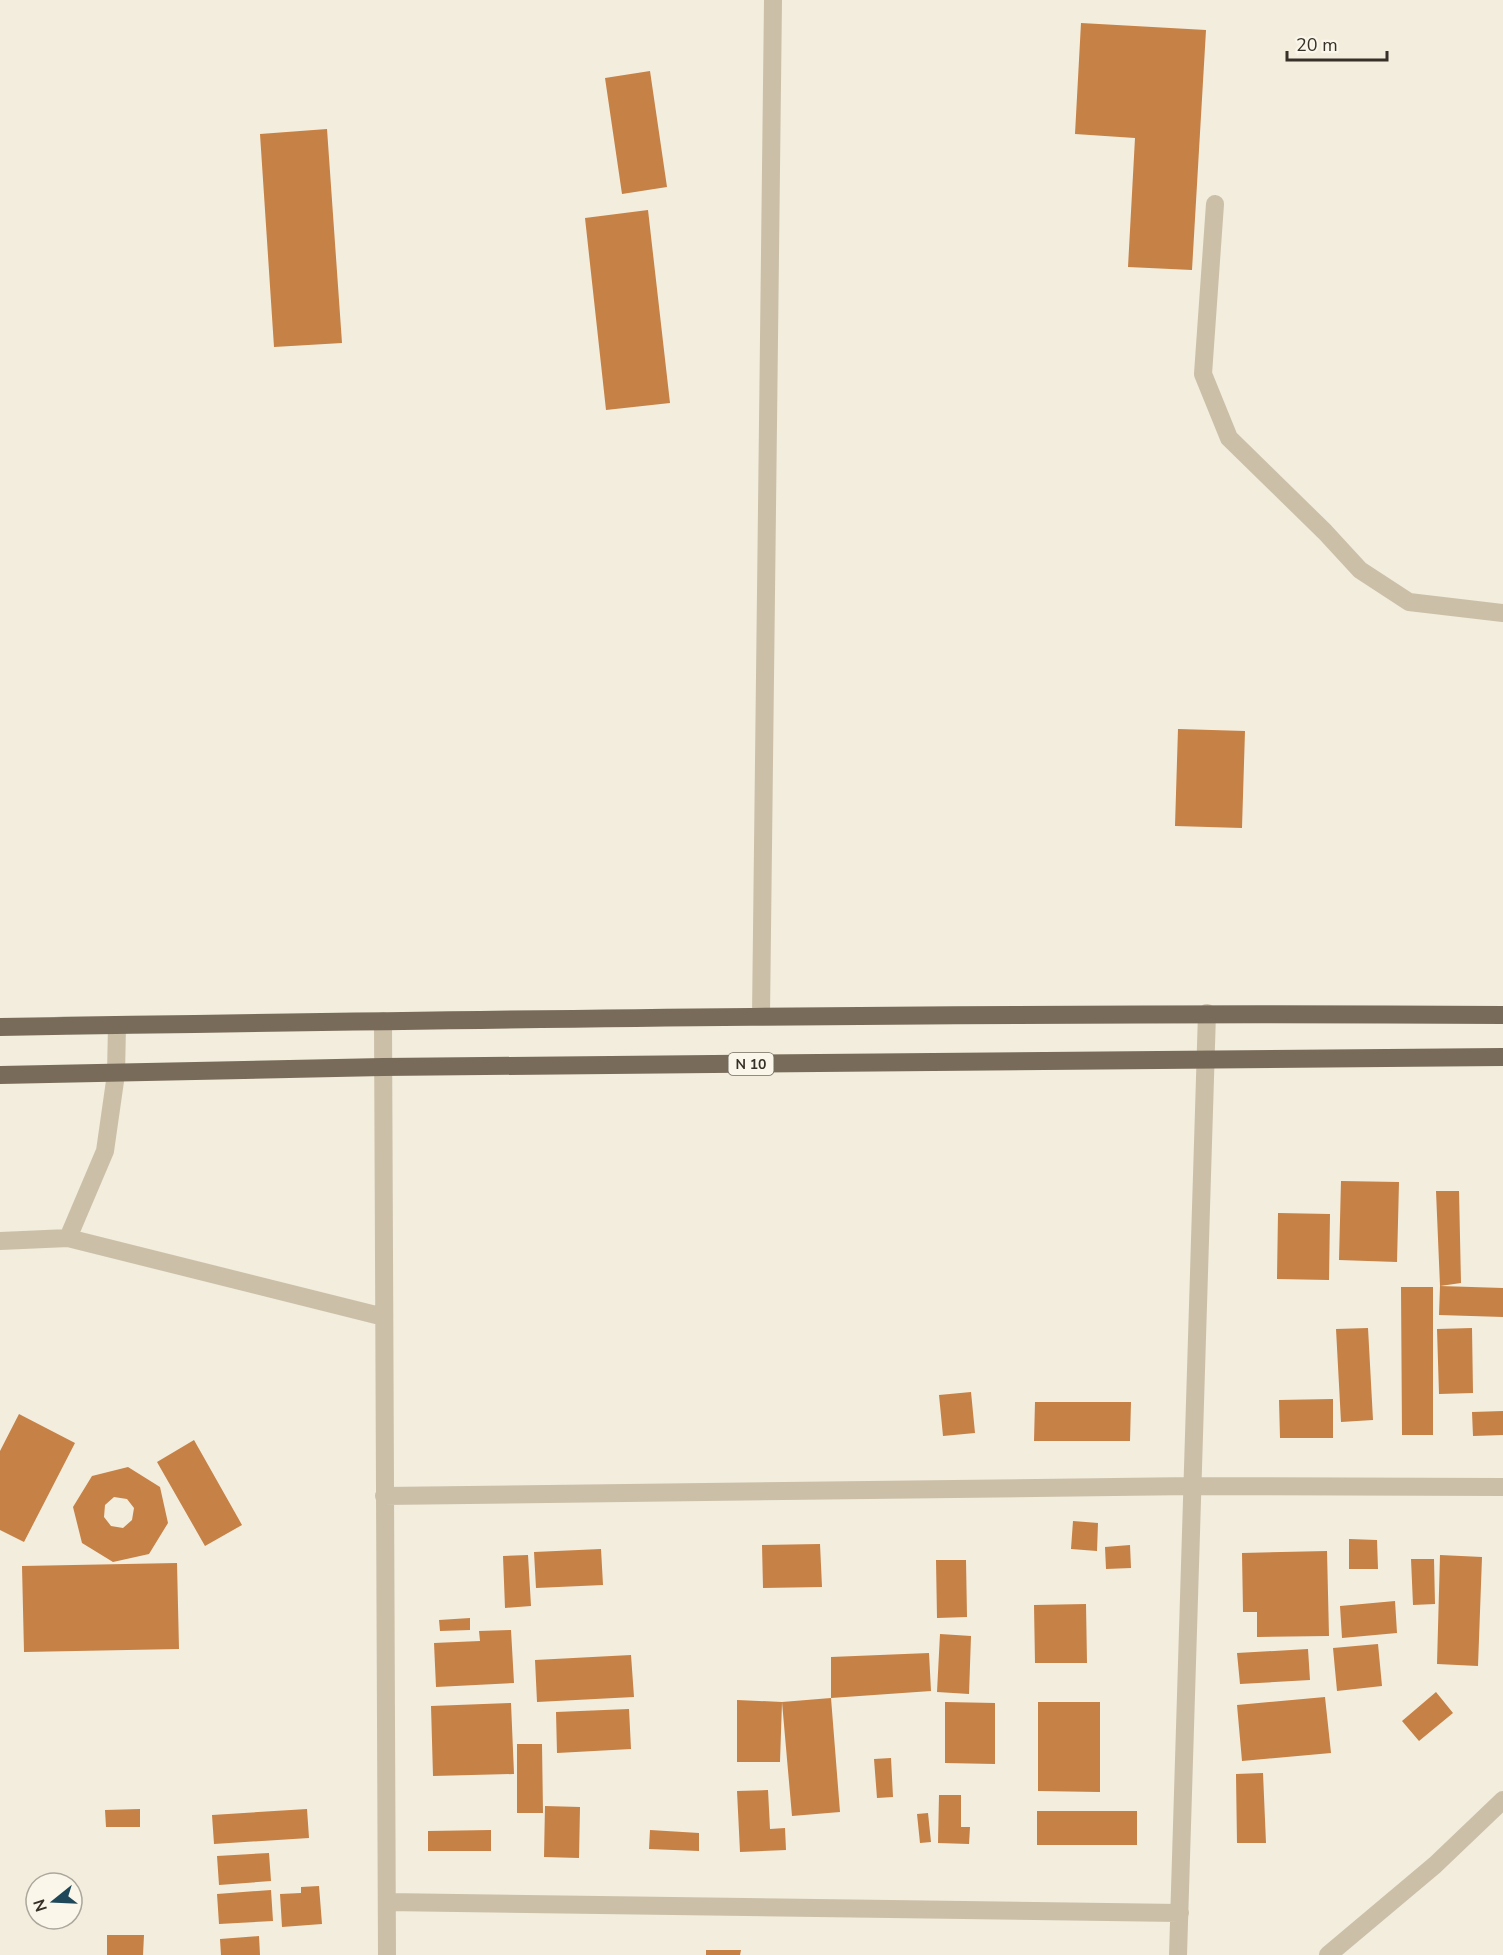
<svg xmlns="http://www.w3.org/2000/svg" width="1503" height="1955" font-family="'Nunito Sans',sans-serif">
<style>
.building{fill:#c68146;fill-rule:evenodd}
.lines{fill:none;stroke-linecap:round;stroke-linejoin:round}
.minor{stroke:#cbbfa8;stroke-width:18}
.major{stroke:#796b59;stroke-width:18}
.labels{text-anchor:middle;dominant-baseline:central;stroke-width:6;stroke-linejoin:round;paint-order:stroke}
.shield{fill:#faf6e9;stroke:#726b62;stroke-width:1.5}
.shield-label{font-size:14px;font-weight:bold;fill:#373028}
</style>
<rect width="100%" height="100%" fill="#f2eddd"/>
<path class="building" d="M 1081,23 L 1206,30 L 1192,270 L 1128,267 L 1135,138 L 1075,134 Z
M 650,71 L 667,187 L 622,194 L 605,78 Z
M 327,129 L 342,343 L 274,347 L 260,134 Z
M 648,210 L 670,403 L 606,410 L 585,218 Z
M 1178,729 L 1245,731 L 1242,828 L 1175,826 Z
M 1341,1181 L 1399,1182 L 1397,1262 L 1339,1260 Z
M 1436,1191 L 1459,1191 L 1461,1283 L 1440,1286 Z
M 1278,1213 L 1330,1214 L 1329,1280 L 1277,1279 Z
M 1440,1286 L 1503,1288 L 1503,1317 L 1439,1315 Z
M 1401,1287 L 1433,1287 L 1433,1435 L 1402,1435 Z
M 1368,1328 L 1373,1420 L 1341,1422 L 1336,1329 Z
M 1472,1328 L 1473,1393 L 1439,1394 L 1437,1329 Z
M 971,1392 L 975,1433 L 943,1436 L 939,1395 Z
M 1333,1399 L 1333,1438 L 1280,1438 L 1279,1400 Z
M 1035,1402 L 1131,1402 L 1130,1441 L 1034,1441 Z
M 1503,1411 L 1503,1435 L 1473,1436 L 1472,1412 Z
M 19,1414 L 75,1443 L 24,1542 L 0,1530 L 0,1451 Z
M 194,1440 L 242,1525 L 205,1546 L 157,1462 Z
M 128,1467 L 160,1487 L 168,1523 L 149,1554 L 113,1562 L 82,1543 L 73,1507 L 92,1476 ZM 114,1497 L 127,1499 L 134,1508 L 132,1520 L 123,1528 L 111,1526 L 104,1517 L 105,1505 Z
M 1073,1521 L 1098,1523 L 1097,1551 L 1071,1549 Z
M 1349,1539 L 1377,1540 L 1378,1569 L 1349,1569 Z
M 820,1544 L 822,1587 L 763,1588 L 762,1545 Z
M 1130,1545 L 1131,1568 L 1106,1569 L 1105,1547 Z
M 601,1549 L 603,1585 L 536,1588 L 534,1552 Z
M 1327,1551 L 1329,1636 L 1257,1637 L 1257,1612 L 1243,1612 L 1242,1553 Z
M 528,1555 L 531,1606 L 505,1608 L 503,1556 Z
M 1440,1555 L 1482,1557 L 1478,1666 L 1437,1664 Z
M 1411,1559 L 1434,1559 L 1435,1604 L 1413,1605 Z
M 936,1560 L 966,1560 L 967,1617 L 937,1618 Z
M 177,1563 L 179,1649 L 24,1652 L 22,1566 Z
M 1395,1601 L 1397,1633 L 1342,1638 L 1340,1606 Z
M 1086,1604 L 1087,1663 L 1035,1663 L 1034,1605 Z
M 470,1618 L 470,1630 L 440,1631 L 439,1620 Z
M 511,1630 L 514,1683 L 436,1687 L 434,1643 L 480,1641 L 479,1631 Z
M 940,1634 L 971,1636 L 969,1694 L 937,1692 Z
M 1378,1644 L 1382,1686 L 1337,1691 L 1333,1648 Z
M 1308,1649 L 1310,1680 L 1240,1684 L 1237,1653 Z
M 929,1653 L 931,1691 L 831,1698 L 831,1657 Z
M 631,1655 L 634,1697 L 537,1702 L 535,1660 Z
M 1436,1692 L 1453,1713 L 1419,1741 L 1402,1721 Z
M 1325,1697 L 1331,1753 L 1242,1761 L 1237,1705 Z
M 831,1698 L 840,1812 L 792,1816 L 782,1702 L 780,1762 L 737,1762 L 737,1700 L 782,1702 Z
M 945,1702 L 995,1703 L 995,1764 L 945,1763 Z
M 1038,1702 L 1100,1702 L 1100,1792 L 1038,1791 Z
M 511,1703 L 514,1774 L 433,1776 L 431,1706 Z
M 629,1709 L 631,1749 L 557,1753 L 556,1712 Z
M 517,1744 L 542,1744 L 543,1813 L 517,1813 Z
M 891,1758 L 893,1797 L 877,1798 L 874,1759 Z
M 1263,1773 L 1266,1843 L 1237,1843 L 1236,1774 Z
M 768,1790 L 770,1829 L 785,1828 L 786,1850 L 740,1852 L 737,1791 Z
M 939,1795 L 961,1795 L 961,1827 L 970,1827 L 969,1844 L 938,1843 Z
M 545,1806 L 580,1807 L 579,1858 L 544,1857 Z
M 140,1809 L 140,1827 L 106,1827 L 105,1810 Z
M 307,1809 L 309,1838 L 214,1844 L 212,1815 Z
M 1037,1811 L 1137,1811 L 1137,1845 L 1037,1845 Z
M 928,1813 L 931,1842 L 920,1843 L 917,1814 Z
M 491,1830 L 491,1851 L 428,1851 L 428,1831 Z
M 650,1830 L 699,1833 L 699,1851 L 649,1849 Z
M 269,1853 L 271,1881 L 219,1885 L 217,1856 Z
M 319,1886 L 322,1924 L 282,1927 L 280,1894 L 301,1893 L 301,1887 Z
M 271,1890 L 273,1921 L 219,1924 L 217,1894 Z
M 107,1935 L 144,1935 L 143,1955 L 107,1955 Z
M 259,1936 L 260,1955 L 221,1955 L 220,1939 Z
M 706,1950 L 741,1950 L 740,1955 L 706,1955 Z"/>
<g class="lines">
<path class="minor" d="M 1215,204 L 1203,374 L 1229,438 L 1325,532 L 1360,570 L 1409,602 L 1503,613
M 761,1016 L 773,0
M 383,1021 L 387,1955
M 68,1238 L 105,1151 L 116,1074 L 117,1025
M 0,1241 L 68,1238 L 384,1317
M 384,1496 L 1193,1486 L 1503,1487
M 387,1902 L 1180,1913
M 1178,1955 L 1207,1013
M 1328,1955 L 1435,1865 L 1503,1800"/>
<path class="major" d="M 0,1027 C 501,1019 1002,1012 1503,1015
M 0,1075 L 383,1067 L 1503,1057"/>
</g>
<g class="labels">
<rect class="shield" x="728.5" y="1053" width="45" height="22" rx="4.5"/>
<g class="shield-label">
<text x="751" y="1064">N 10</text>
</g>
</g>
<g transform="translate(54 1901) rotate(252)"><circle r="28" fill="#faf6e9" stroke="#aca79c" stroke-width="1.5"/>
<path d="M0-4.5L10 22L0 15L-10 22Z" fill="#1e4859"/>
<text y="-9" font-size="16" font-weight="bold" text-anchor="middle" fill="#373028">N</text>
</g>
<path d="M1287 51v9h100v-9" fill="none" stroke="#373028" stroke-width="3"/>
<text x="1296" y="51" font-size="18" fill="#373028" stroke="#faf6e9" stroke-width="4.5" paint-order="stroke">20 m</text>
</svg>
